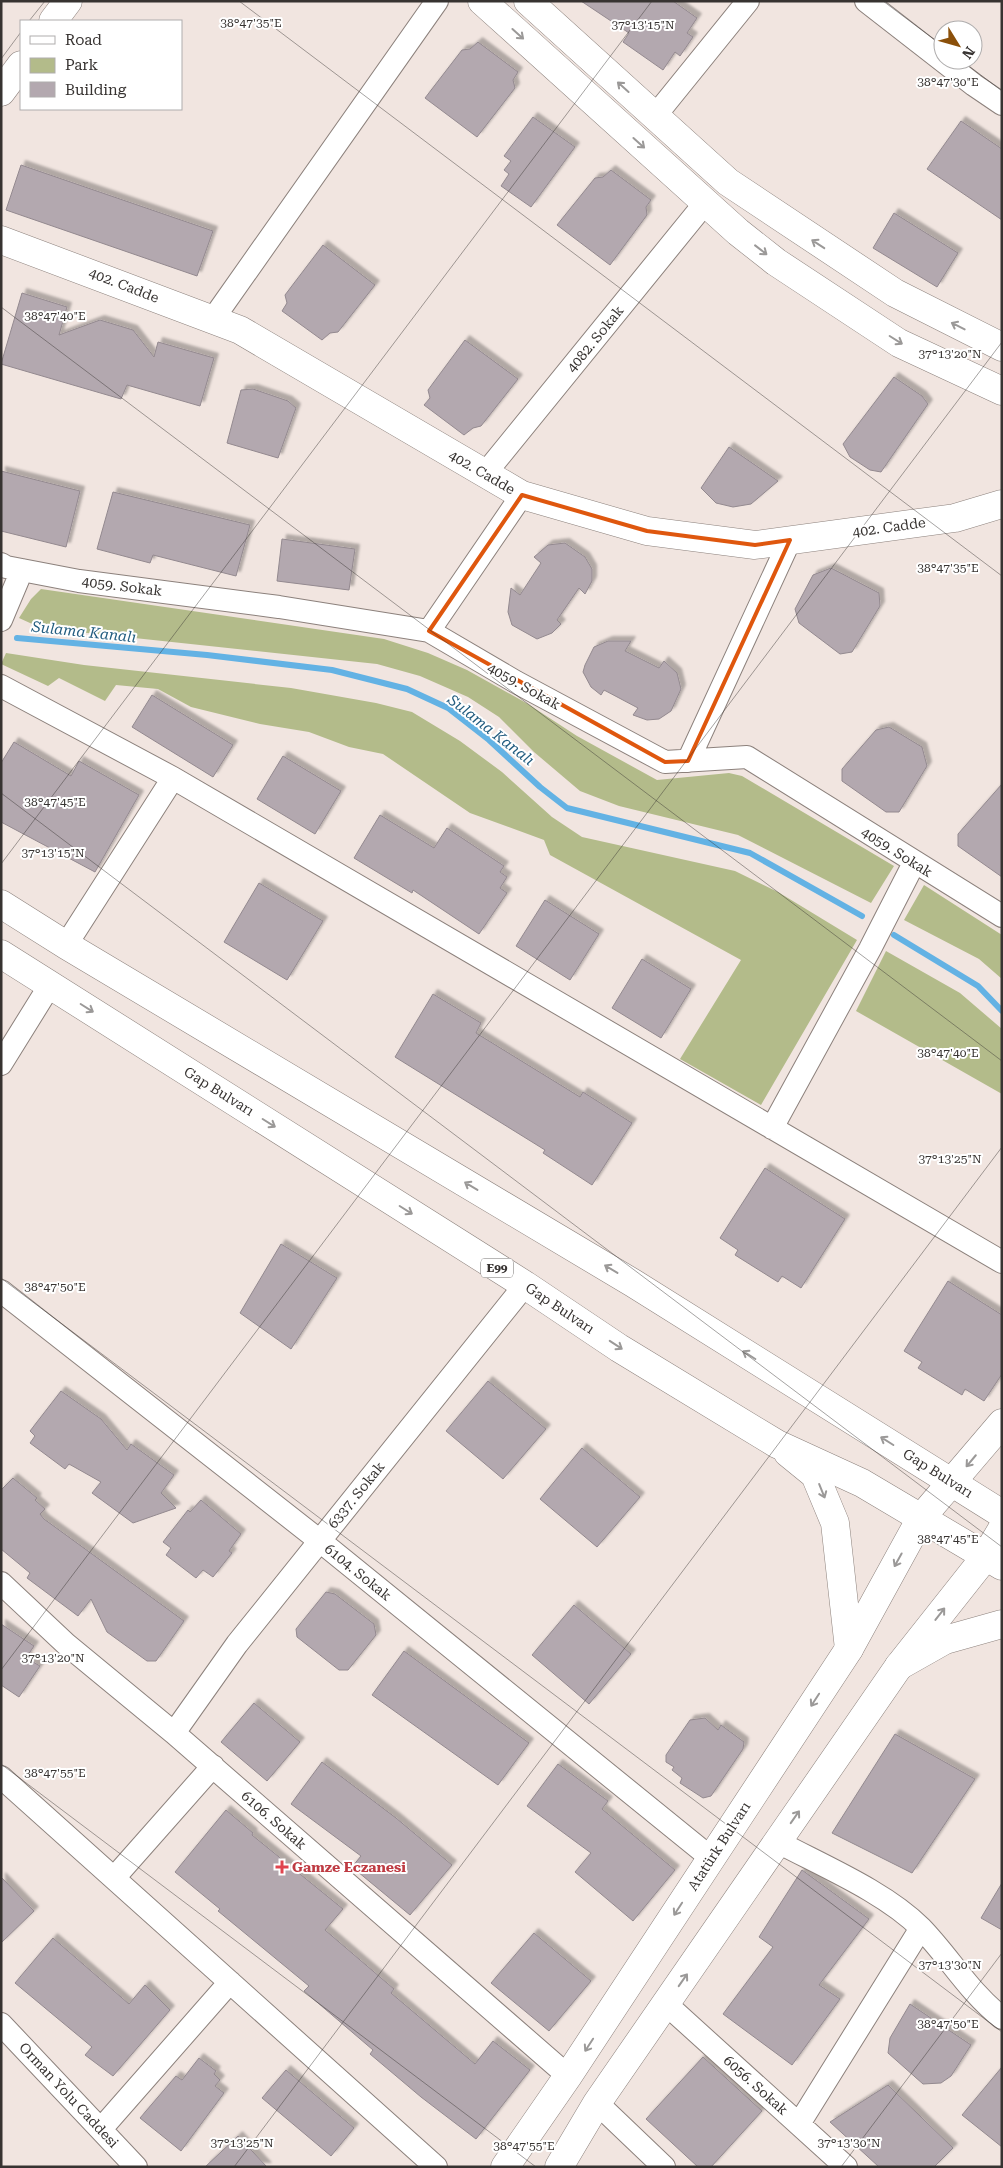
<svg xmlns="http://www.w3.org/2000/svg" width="1003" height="2168" font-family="'Roboto Serif',serif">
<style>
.green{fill:#b3bb8a}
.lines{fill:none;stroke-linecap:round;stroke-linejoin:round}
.stream{stroke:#63b2e4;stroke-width:6}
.building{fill:#b3a8af;stroke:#93898f;filter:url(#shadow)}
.minor-casing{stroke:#8c817c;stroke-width:24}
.tertiary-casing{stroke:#8c817c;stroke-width:29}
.secondary-casing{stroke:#8c817c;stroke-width:29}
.trunk-casing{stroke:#8c817c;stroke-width:29}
.minor{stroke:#fff;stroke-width:22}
.tertiary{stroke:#fff;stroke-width:28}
.secondary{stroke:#fff;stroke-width:28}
.trunk{stroke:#fff;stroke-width:28}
.oneway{stroke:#9b9998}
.marked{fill:none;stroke:#df570e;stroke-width:4;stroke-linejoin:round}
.ticks{fill:none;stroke:#373331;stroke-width:1;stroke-opacity:0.45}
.health-dot{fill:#e0444e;stroke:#fff;stroke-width:2}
.labels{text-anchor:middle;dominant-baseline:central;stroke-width:4;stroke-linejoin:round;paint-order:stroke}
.shield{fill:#fff;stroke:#73706f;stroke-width:1}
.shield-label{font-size:12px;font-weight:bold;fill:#373331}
.street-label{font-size:14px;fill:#373331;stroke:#fff}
.health-label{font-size:14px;font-weight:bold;fill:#be3a42;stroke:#fff;text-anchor:start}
.water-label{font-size:15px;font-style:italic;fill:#235d80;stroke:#fff}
.ticks-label{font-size:12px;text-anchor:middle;fill:#373331;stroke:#fff;stroke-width:4;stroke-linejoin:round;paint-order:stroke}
</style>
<defs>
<filter id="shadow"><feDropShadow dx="4.5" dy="-4.5" stdDeviation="1" flood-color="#0004"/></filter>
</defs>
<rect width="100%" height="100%" fill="#f1e5e0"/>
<path class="green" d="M 41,589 L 384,639 L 428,653 L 467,670 L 528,704 L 577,736 L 657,780 L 729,773 L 742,776 L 894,866 L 871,903 L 738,835 L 619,806 L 580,791 L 534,752 L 499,717 L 468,697 L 420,676 L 377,664 L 41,628 L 19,618 L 31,599 Z
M 6,653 L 84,665 L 291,688 L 376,703 L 412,712 L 460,741 L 502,772 L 552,817 L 582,837 L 735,871 L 778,892 L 857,940 L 761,1105 L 680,1059 L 741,960 L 550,855 L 544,840 L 470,813 L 383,754 L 349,747 L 309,732 L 260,724 L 191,707 L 158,689 L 116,685 L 105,701 L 59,678 L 48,686 L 1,664 Z
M 924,885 L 1002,935 L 1002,979 L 979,959 L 904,920 Z
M 886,951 L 960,993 L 1002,1029 L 1002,1094 L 856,1011 Z"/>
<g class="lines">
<path class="stream" d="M 17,638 L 207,655 L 332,670 L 407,689 L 448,708 L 489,740 L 540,787 L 567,808 L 750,853 L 862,916
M 894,935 L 978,986 L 1002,1011"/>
</g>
<path class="building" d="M 581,1 L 673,1 L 697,18 L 687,33 L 693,37 L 680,56 L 675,52 L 663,70 L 623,42 L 629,33 Z
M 478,42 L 518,72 L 513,80 L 515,88 L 477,137 L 425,98 L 462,50 L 470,49 Z
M 533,117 L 575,147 L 531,207 L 501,186 L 509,174 L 504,170 L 511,161 L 504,156 Z
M 961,121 L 1002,149 L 1002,220 L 927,169 Z
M 21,165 L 213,231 L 197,276 L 6,210 Z
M 611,170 L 651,200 L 646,207 L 647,215 L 610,265 L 557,225 L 595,178 L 603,177 Z
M 894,213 L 958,253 L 937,287 L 873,248 Z
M 323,245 L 375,285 L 338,332 L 330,333 L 322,340 L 282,311 L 287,303 L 285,295 Z
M 22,293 L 67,307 L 59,335 L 100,320 L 133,330 L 154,357 L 158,342 L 214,358 L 200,406 L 127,385 L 121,399 L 1,364 Z
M 465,340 L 518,379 L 481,426 L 473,428 L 464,435 L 424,405 L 430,398 L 428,390 Z
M 894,377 L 922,396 L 928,404 L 881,472 L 870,470 L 850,457 L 843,444 Z
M 253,389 L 288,401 L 296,408 L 278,458 L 227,443 L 241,390 Z
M 729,447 L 778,481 L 751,504 L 733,507 L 716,503 L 701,488 Z
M 1,471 L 80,491 L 66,547 L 1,531 Z
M 113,492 L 250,525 L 236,576 L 153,555 L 150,563 L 97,549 Z
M 282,539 L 355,549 L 349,590 L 277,581 Z
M 565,543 L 585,557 L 592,569 L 592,581 L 585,594 L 579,588 L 557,620 L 561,624 L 552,633 L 537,639 L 512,625 L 508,612 L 511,588 L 520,595 L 541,563 L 534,557 L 548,545 Z
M 831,568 L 879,593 L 880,606 L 852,652 L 840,654 L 799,623 L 795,609 L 813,575 Z
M 608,641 L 631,641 L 625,651 L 659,668 L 664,661 L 677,673 L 681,689 L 671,711 L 659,719 L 647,720 L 633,715 L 638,708 L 604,690 L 601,695 L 591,687 L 583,672 L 585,665 L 594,647 Z
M 152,695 L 233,745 L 213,777 L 132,727 Z
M 889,727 L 922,747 L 927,766 L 899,812 L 886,812 L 842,781 L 842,769 L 876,730 Z
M 14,742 L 71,776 L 79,761 L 139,795 L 95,872 L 1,822 L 1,763 Z
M 283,756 L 341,791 L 315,834 L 257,799 Z
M 1002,784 L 1002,877 L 958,846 L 958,834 Z
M 380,815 L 434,848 L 447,828 L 504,866 L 500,872 L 507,877 L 500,888 L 507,893 L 479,934 L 413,890 L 412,893 L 354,858 Z
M 259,883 L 323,921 L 287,980 L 224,942 Z
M 545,900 L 599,934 L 570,980 L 516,946 Z
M 642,959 L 691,989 L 661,1038 L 612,1008 Z
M 433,994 L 481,1023 L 476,1033 L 580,1097 L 583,1092 L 632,1123 L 592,1185 L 543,1153 L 545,1150 L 395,1057 Z
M 765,1168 L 845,1219 L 801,1288 L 782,1276 L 778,1282 L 735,1255 L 738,1250 L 720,1238 Z
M 281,1244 L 337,1278 L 291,1349 L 240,1313 Z
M 948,1281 L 1002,1315 L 1002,1374 L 984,1401 L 965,1389 L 962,1395 L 918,1368 L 922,1362 L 904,1351 Z
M 488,1381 L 546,1429 L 503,1479 L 446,1431 Z
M 61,1391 L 101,1419 L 127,1450 L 131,1444 L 174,1475 L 161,1493 L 176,1508 L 133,1523 L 92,1493 L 101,1482 L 69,1464 L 65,1469 L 30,1443 L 35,1436 L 30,1431 Z
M 582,1448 L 640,1497 L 597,1547 L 540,1499 Z
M 13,1478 L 37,1498 L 35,1500 L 45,1509 L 40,1514 L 44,1519 L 184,1621 L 156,1661 L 147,1661 L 107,1632 L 91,1599 L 78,1616 L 27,1578 L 30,1573 L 1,1549 L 1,1490 Z
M 201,1500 L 241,1534 L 229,1551 L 232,1553 L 213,1577 L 203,1570 L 196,1578 L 166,1555 L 171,1548 L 163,1542 L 188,1510 L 190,1512 Z
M 326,1592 L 335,1594 L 374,1624 L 376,1635 L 348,1670 L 339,1670 L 297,1637 L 296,1629 Z
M 574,1605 L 631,1654 L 589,1704 L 532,1655 Z
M 1,1624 L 34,1646 L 26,1658 L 40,1666 L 19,1697 L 1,1685 Z
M 404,1651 L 529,1743 L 498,1785 L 372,1695 Z
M 254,1703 L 300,1742 L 267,1781 L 221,1742 Z
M 705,1718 L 718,1730 L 721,1725 L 744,1742 L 743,1749 L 711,1796 L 703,1798 L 680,1783 L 682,1778 L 672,1770 L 674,1767 L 666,1762 L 666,1755 L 690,1720 Z
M 895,1734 L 975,1779 L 912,1873 L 832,1833 Z
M 322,1762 L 396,1818 L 452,1865 L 410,1915 L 352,1867 L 361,1856 L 291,1804 Z
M 558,1764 L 608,1801 L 602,1809 L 675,1870 L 633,1921 L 575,1872 L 591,1853 L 527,1806 Z
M 226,1810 L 253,1833 L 252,1835 L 343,1909 L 325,1930 L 394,1989 L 391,1993 L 475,2064 L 493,2041 L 530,2070 L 476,2139 L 421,2097 L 370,2054 L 373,2050 L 304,1991 L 309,1986 L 218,1911 L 220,1909 L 175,1872 Z
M 802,1870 L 869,1919 L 819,1985 L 840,1999 L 792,2065 L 723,2014 L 773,1947 L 759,1937 Z
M 1,1877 L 34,1911 L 1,1943 Z
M 1002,1883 L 1002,1930 L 981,1918 Z
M 534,1933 L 591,1981 L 549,2031 L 491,1983 Z
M 53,1938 L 129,2004 L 145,1985 L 170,2010 L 113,2076 L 85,2055 L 92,2047 L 15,1983 Z
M 910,2004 L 971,2045 L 951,2076 L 941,2083 L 923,2084 L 888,2053 L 890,2038 Z
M 703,2057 L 762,2111 L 711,2167 L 698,2167 L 646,2119 Z
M 199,2058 L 216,2071 L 214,2074 L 220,2080 L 215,2086 L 224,2093 L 181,2151 L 140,2118 L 176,2076 L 182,2080 Z
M 1002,2067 L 1002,2147 L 962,2115 Z
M 286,2070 L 354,2128 L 331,2156 L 262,2098 Z
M 888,2085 L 953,2148 L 934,2167 L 879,2167 L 830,2122 Z
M 238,2136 L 267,2167 L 205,2167 Z"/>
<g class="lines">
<g class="minor-casing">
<path id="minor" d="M 866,1 L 974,85 L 1002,104
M 655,116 L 748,1
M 213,319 L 437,1
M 484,475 L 705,203
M 1,564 L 6,567 L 79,581 L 279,607 L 429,631 L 516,682 L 665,762 L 747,757 L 1002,916
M 1,620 L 22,570
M 429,631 L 522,495
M 1,686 L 173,778 L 1002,1262
M 688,761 L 790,540
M 66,945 L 173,778
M 1,1064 L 50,985
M 772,1128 L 870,949 L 914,863
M 1,1291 L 320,1541 L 711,1858
M 1,1583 L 66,1644 L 174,1733 L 568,2076
M 174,1733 L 237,1644 L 525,1285
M 1,1777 L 436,2167
M 778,1842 C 823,1866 885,1892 921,1928 C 950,1958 968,1991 1002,2018
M 114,1878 L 213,1766
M 666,2004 L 846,2167
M 1,2024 L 136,2167
M 597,2103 L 664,2167
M 799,2124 L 921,1928
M 101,2129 L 230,1982"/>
</g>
<g class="tertiary-casing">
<path id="tertiary" d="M 53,21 L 68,1
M 1,92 L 21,65
M 1,240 L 240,330 L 522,495 L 647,531 L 755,545 L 955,518 L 1002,504
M 788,1453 L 815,1475 L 835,1523 L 849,1649
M 899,1666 L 945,1640 L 1002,1624"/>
</g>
<g class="secondary-casing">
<path id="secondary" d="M 482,1 L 738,232 L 776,262 L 899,343 L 1002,391
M 528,1 L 728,182 L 895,293 L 1002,347
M 505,2167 L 568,2076 L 849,1649 L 921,1518 L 1002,1423
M 559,2167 L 597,2103 L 899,1666 L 986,1556 L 1002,1529"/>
</g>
<g class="trunk-casing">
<path id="trunk" d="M 1,904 L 66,945 L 633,1283 L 1002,1514
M 1,954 L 525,1285 L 619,1348 L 777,1444 L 862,1483 L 1002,1566"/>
</g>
<use href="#minor" class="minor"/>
<use href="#tertiary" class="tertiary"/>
<use href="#secondary" class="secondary"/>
<use href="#trunk" class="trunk"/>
</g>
<defs><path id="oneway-shaft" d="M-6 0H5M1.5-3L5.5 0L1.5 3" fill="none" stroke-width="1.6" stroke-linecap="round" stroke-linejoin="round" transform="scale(1.25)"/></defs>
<g class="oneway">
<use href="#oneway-shaft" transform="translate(518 34) rotate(42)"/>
<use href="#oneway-shaft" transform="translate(623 87) rotate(-138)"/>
<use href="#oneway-shaft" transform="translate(639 143) rotate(42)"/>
<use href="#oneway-shaft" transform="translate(818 244) rotate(-147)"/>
<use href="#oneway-shaft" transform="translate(761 250) rotate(38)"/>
<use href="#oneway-shaft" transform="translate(958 326) rotate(-153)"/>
<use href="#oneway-shaft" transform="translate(896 340) rotate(32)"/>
<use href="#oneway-shaft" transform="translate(87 1008) rotate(32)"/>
<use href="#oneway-shaft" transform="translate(269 1123) rotate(32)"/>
<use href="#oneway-shaft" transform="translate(471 1186) rotate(-149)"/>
<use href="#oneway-shaft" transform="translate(406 1210) rotate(32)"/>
<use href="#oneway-shaft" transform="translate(611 1269) rotate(-149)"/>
<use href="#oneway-shaft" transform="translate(616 1345) rotate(33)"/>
<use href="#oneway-shaft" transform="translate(749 1355) rotate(-148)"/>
<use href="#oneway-shaft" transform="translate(887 1441) rotate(-148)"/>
<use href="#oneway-shaft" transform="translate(971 1461) rotate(130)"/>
<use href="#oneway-shaft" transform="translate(822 1491) rotate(68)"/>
<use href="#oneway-shaft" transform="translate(898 1560) rotate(119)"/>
<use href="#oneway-shaft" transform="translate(940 1614) rotate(-52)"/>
<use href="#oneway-shaft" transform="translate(815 1700) rotate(123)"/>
<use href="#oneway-shaft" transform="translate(795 1817) rotate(-55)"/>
<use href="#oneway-shaft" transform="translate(678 1909) rotate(123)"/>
<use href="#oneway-shaft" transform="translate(683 1980) rotate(-55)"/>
<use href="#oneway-shaft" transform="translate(589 2045) rotate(123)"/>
</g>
<path class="marked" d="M 522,495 L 647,531 L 755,545 L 790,540 L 688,761 L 665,762 L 429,631 Z"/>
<path class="ticks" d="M 239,1 L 1002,576M 883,1 L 943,46M 29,21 L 45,1M 1,59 L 21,32M 961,60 L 1002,91M 1,307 L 1002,1061M 1,793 L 1002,1547M 1,864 L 652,1M 1,1278 L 1002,2032M 1,1670 L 1002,342M 1,1764 L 536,2167M 234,2167 L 1002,1147M 841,2167 L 1002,1953"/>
<path class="health-dot" d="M279.5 1859.5h5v5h5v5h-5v5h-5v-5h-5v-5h5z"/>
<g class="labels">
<rect class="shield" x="481" y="1258.5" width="32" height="19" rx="4"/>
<g class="shield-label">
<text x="497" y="1268">E99</text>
</g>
<g class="street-label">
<text transform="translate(124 285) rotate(21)">402. Cadde</text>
<text transform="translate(595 339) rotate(-51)">4082. Sokak</text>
<text transform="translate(482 472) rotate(30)">402. Cadde</text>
<text transform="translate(889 527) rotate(-8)">402. Cadde</text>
<text transform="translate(122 586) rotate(7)">4059. Sokak</text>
<text transform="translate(524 686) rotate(29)">4059. Sokak</text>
<text transform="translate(897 852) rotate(32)">4059. Sokak</text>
<text transform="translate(219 1091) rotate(32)">Gap Bulvarı</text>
<text transform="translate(560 1308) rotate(34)">Gap Bulvarı</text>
<text transform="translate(938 1473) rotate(32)">Gap Bulvarı</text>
<text transform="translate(356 1495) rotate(-51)">6337. Sokak</text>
<text transform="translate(358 1572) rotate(39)">6104. Sokak</text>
<text transform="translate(274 1820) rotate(41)">6106. Sokak</text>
<text transform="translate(719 1846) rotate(-57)">Atatürk Bulvarı</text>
<text transform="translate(756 2085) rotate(42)">6056. Sokak</text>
<text transform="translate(69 2095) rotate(47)">Orman Yolu Caddesi</text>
</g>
<g class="health-label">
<text x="292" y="1867">Gamze Eczanesi</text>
</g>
<g class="water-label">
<text transform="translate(84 632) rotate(6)">Sulama Kanalı</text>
<text transform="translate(491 730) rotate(38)">Sulama Kanalı</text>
</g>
</g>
<g class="ticks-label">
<text x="251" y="27">38°47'35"E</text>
<text x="643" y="29">37°13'15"N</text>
<text x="948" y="86">38°47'30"E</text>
<text x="55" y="320">38°47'40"E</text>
<text x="950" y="358">37°13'20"N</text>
<text x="948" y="572">38°47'35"E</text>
<text x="55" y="806">38°47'45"E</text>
<text x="53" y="857">37°13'15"N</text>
<text x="948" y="1057">38°47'40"E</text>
<text x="950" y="1163">37°13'25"N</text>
<text x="55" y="1291">38°47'50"E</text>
<text x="948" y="1543">38°47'45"E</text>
<text x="53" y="1662">37°13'20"N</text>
<text x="55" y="1777">38°47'55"E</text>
<text x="950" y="1969">37°13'30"N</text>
<text x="948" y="2028">38°47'50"E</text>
<text x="242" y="2147">37°13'25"N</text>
<text x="849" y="2147">37°13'30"N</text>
<text x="524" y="2150">38°47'55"E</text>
</g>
<rect width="1003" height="2168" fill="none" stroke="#373331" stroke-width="5"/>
<rect x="20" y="20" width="162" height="90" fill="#ffffff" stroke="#afadad"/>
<rect x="30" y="36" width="25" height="8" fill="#ffffff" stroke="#afadad"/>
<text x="65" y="45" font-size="15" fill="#373331">Road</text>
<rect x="30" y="58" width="25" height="15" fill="#b3bb8a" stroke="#afadad"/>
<text x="65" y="70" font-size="15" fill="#373331">Park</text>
<rect x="30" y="82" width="25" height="15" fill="#b3a8af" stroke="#afadad"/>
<text x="65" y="95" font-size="15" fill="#373331">Building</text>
<g transform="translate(958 45) rotate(127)"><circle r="24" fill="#ffffff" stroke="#afadad"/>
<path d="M0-4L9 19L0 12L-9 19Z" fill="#8b500a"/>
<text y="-8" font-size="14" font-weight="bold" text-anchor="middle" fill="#373331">N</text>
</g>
</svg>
